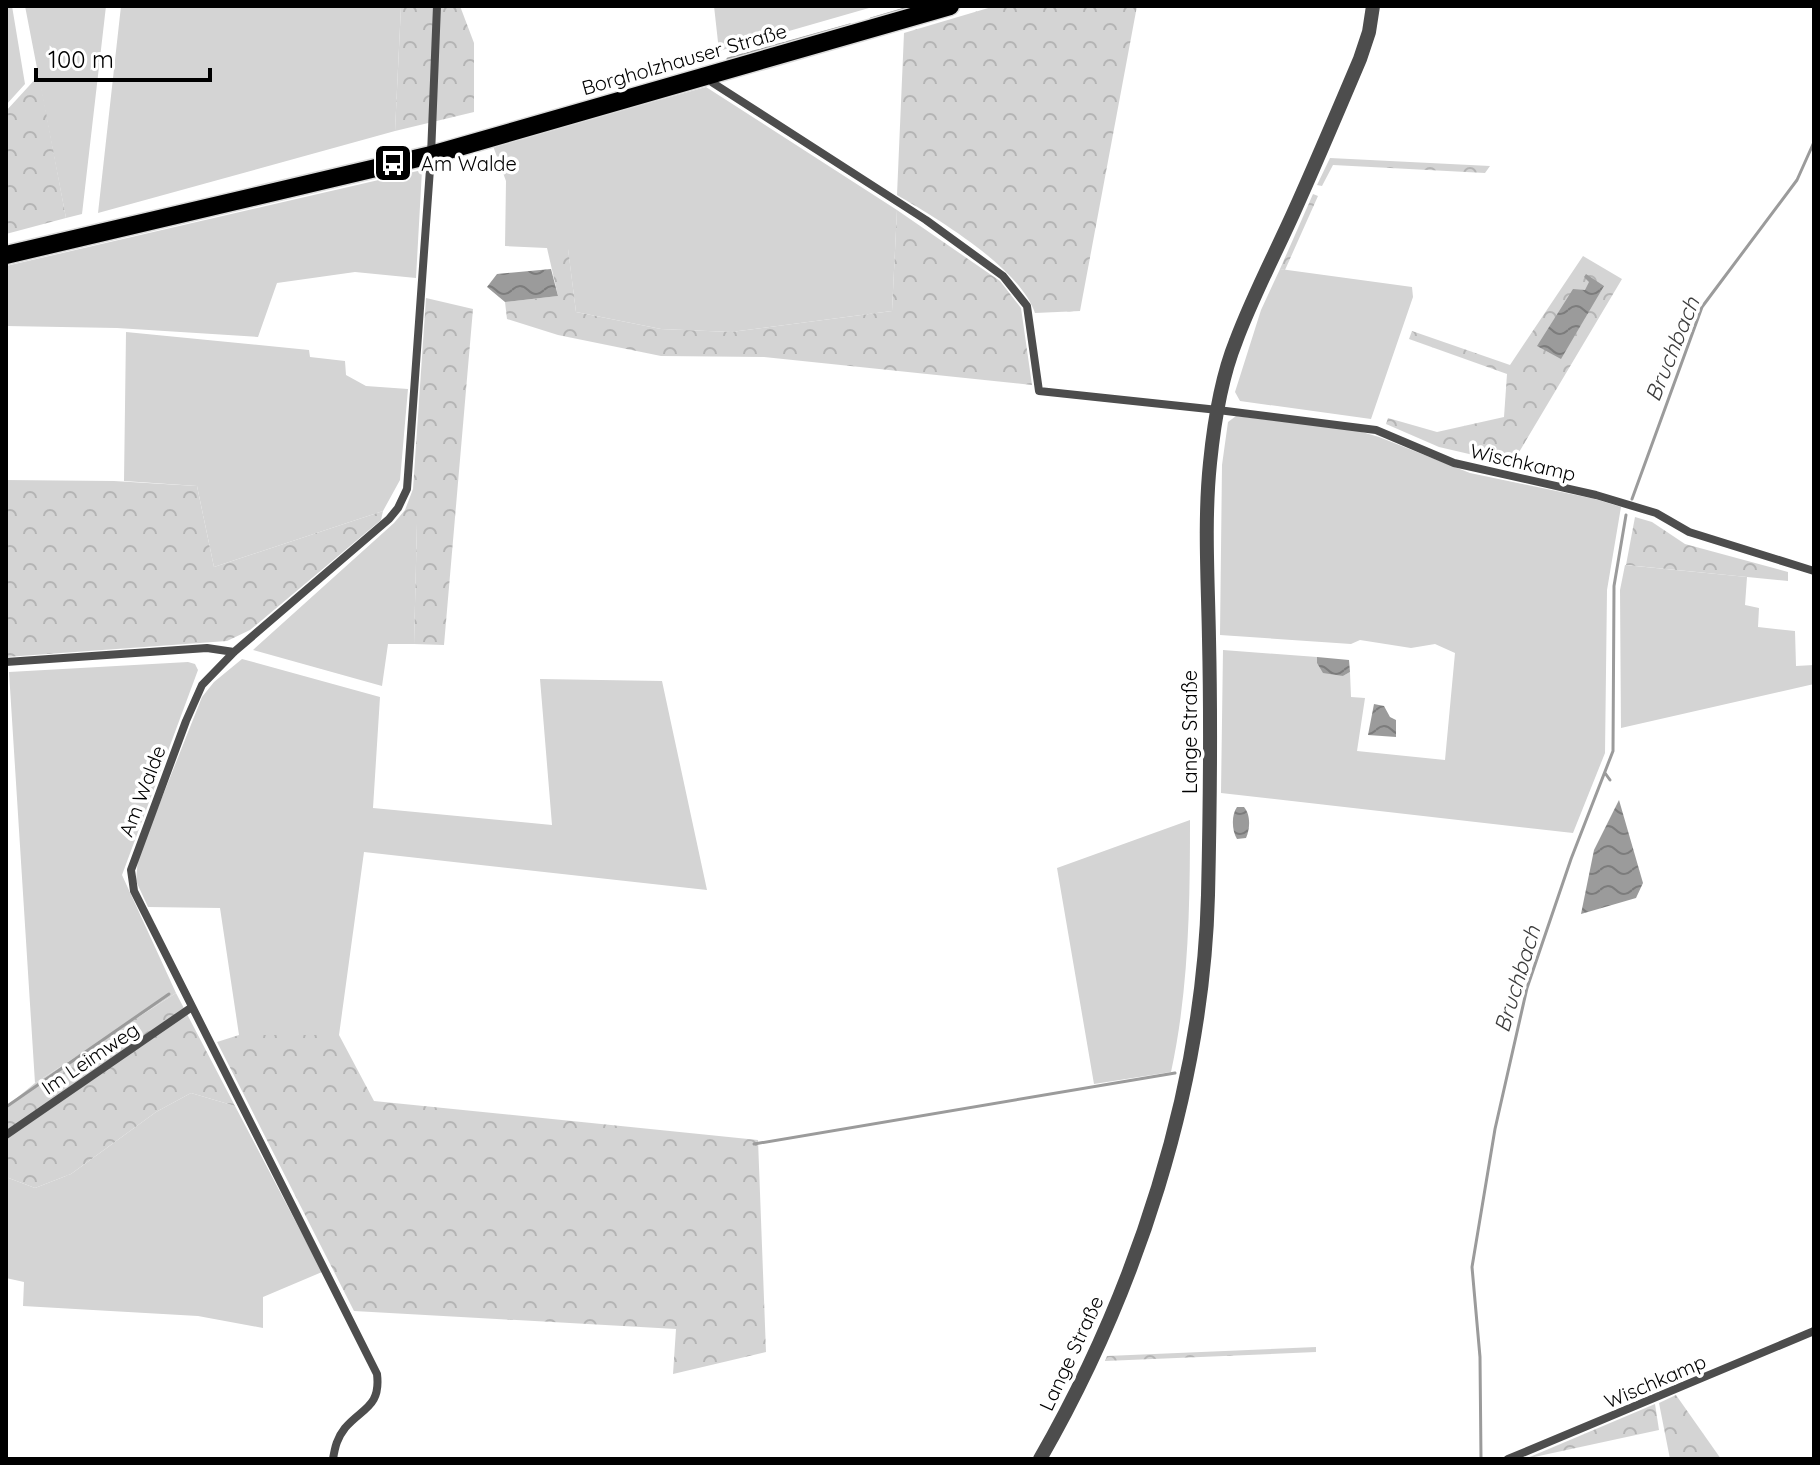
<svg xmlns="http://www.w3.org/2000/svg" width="1820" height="1465" font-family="Quicksand,sans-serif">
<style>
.green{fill:#d4d4d4}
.forest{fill:url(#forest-crowns)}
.water{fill:url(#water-waves)}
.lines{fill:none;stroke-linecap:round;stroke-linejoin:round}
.stream{stroke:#9b9b9b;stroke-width:3}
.primary-casing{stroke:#dbdbdb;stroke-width:21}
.minor{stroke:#4d4d4d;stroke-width:8}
.tertiary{stroke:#4d4d4d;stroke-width:14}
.primary{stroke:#000;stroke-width:18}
.labels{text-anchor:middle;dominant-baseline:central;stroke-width:7;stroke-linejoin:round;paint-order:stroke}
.street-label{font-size:20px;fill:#000;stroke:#fff}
.poi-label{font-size:20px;fill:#000;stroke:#fff;text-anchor:start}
.water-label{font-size:22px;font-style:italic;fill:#3c3c3c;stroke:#fff}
</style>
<defs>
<pattern id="forest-crowns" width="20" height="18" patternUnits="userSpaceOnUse" patternTransform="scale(2)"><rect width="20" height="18" fill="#d4d4d4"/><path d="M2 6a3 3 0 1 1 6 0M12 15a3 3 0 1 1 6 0" fill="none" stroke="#b4b4b4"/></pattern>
<pattern id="water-waves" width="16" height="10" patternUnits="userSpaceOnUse" patternTransform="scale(2)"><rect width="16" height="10" fill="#9b9b9b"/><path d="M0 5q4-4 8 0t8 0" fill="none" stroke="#7c7c7c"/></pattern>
</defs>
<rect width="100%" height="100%" fill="#fff"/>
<path class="green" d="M 6,6 L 12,6 L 25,84 L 6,105 Z
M 25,6 L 106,6 L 82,214 L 66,218 Z
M 121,6 L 401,6 L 395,131 L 98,213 Z
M 714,6 L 876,6 L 719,51 Z
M 706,87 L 897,210 L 892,311 L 731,332 L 661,329 L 576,312 L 568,249 L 505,246 L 506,181 L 493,146 Z
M 422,170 L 416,278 L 355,272 L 277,283 L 258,337 L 117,328 L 6,326 L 6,266 Z
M 1280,269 L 1412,287 L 1413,297 L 1371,419 L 1240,401 L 1235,392 L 1261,310 Z
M 126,332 L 309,350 L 310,357 L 345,361 L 346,375 L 366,386 L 408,389 L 400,480 L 383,511 L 214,567 L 197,486 L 124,481 Z
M 1236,416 L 1355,430 L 1379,437 L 1470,473 L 1595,499 L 1621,507 L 1607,590 L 1605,753 L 1573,833 L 1221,793 L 1223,650 L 1317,657 L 1317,663 L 1343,676 L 1350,672 L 1351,697 L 1365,698 L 1357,751 L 1445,760 L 1455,653 L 1435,644 L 1411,648 L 1360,640 L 1351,644 L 1220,635 L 1222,465 L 1228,422 Z
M 394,523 L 417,523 L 414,644 L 388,644 L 382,686 L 253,650 Z
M 1625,565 L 1747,577 L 1745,605 L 1759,608 L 1758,627 L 1795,631 L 1796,666 L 1814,665 L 1814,684 L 1621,728 L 1620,590 Z
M 242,659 L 380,697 L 373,808 L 552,825 L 540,679 L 662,681 L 707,890 L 364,852 L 339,1035 L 239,1035 L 220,908 L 148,907 L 136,881 L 138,858 L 202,697 L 214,682 Z
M 188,662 L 195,664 L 198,670 L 122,875 L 176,993 L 35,1083 L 9,672 Z
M 1190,820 C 1190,904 1189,989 1171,1072 L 1094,1084 L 1057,868 Z
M 191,1093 L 235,1106 L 322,1272 L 263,1297 L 263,1328 L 198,1316 L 23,1306 L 24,1282 L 6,1278 L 6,1177 L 35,1188 L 71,1174 L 156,1112 Z"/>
<path class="forest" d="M 401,6 L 460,6 L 474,43 L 474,112 L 395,131 Z
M 995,6 L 1137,6 L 1080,311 L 1035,313 C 1020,268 938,219 897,195 L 904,33 Z
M 39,75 L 66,218 L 6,234 L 6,111 Z
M 1330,158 L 1490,166 L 1485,173 L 1333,165 L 1322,186 L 1317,185 Z
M 1313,194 L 1318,196 L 1285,270 L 1280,269 Z
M 897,210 L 1000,281 L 1021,308 L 1032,385 L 764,357 L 661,356 L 558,335 L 507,319 L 505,302 L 558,296 L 547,248 L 568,248 L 576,312 L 661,329 L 731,332 L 892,311 Z
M 1583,256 L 1622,279 L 1512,464 L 1439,447 L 1386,424 L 1388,418 L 1437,432 L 1504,417 L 1507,374 L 1409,339 L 1412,331 L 1510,365 Z
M 426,298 L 473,309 L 444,645 L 414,644 L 417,523 L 394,523 L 405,510 L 413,489 Z
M 6,480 L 114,481 L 197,486 L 214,567 L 383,511 L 381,520 L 250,630 L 227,641 L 6,657 Z
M 1635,517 L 1652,522 L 1685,544 L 1788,572 L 1788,581 L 1626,565 Z
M 176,993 L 235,1106 L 191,1093 L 156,1112 L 71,1174 L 35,1188 L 6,1177 L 6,1107 L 35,1083 Z
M 239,1035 L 339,1035 L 374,1101 L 758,1140 L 766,1352 L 673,1374 L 676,1329 L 354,1311 L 217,1042 Z
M 1316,1347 L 1316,1352 L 1105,1361 L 1107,1356 Z
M 1676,1395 L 1721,1459 L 1670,1459 L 1659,1403 Z
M 1655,1404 L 1659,1430 L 1525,1459 Z"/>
<path class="water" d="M 551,269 L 558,296 L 505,302 L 487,287 L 497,274 Z
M 1586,274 L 1604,286 L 1561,359 L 1537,346 L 1573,289 L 1585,290 L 1589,282 L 1584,277 Z
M 1317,657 L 1349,660 L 1350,672 L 1343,676 L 1323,673 L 1317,663 Z
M 1374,704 L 1384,706 L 1390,717 L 1396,720 L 1396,737 L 1368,735 Z
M 1619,800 L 1643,883 L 1636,898 L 1581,914 L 1594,850 Z
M 1237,807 L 1244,807 C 1251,815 1250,829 1246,838 L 1237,839 C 1232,831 1231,815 1237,807 Z"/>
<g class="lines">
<path class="stream" d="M 871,19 L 915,6
M 728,59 L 850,25
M 1632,499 L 1702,307 L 1797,180 L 1814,142
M 1605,773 L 1610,780
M 6,1107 L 169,994
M 754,1144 L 1175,1073
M 1481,1459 L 1480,1357 L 1472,1267 L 1495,1129 L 1527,988 L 1571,859 L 1613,751 L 1614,586 L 1626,515"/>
<g class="primary-casing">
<path id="primary" d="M 6,255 L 431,155 L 950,6"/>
</g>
<path class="minor" d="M 710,75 L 713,83 L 926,220 L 1003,276 L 1027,306 L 1039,391 L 1218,410 L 1376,430 L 1454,463 L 1596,495 L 1656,513 L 1689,532 L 1814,571
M 6,662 L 207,648 L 234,652
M 6,1135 L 192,1007
M 333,1459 C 335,1447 337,1438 345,1428 C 362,1408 381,1407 377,1374 L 143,909 L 134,891 L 131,870 L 186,721 L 202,685 L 234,652 L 389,519 L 398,508 L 407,489 L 431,155 L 437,6
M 1508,1459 L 1814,1331"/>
<path class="tertiary" d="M 1040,1459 C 1136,1292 1203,1089 1208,895 C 1210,810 1211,724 1209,639 C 1208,580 1204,521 1210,463 C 1214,423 1221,378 1236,341 C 1252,298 1274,256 1293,214 C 1316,163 1338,111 1360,59 L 1369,32 L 1373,6"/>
<use href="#primary" class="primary"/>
</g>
<defs>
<g id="bus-square" transform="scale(2)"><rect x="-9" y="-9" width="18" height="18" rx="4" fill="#000" stroke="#fff"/><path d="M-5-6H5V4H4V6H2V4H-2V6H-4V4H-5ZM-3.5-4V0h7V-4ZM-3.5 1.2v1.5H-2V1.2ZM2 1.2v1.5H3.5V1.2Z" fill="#fff"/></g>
</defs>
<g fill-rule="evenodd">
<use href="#bus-square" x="393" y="163"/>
</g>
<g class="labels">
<g class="street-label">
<text transform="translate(684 59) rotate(-16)">Borgholzhauser Straße</text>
<text transform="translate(1523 462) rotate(13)">Wischkamp</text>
<text transform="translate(1189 732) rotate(-90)">Lange Straße</text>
<text transform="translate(142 791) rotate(-69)">Am Walde</text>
<text transform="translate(90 1058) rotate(-34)">Im Leimweg</text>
<text transform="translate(1071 1353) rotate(-65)">Lange Straße</text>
<text transform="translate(1655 1381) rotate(-23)">Wischkamp</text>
</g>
<g class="poi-label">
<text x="421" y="163">Am Walde</text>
</g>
<g class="water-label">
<text transform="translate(1672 349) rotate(-68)">Bruchbach</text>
<text transform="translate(1517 979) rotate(-73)">Bruchbach</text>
</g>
</g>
<rect width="1820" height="1465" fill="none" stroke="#000000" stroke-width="16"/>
<path d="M36 68v12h174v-12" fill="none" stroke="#000000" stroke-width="4"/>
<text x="48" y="68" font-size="24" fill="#000000" stroke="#ffffff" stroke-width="6" paint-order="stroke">100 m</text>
</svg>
